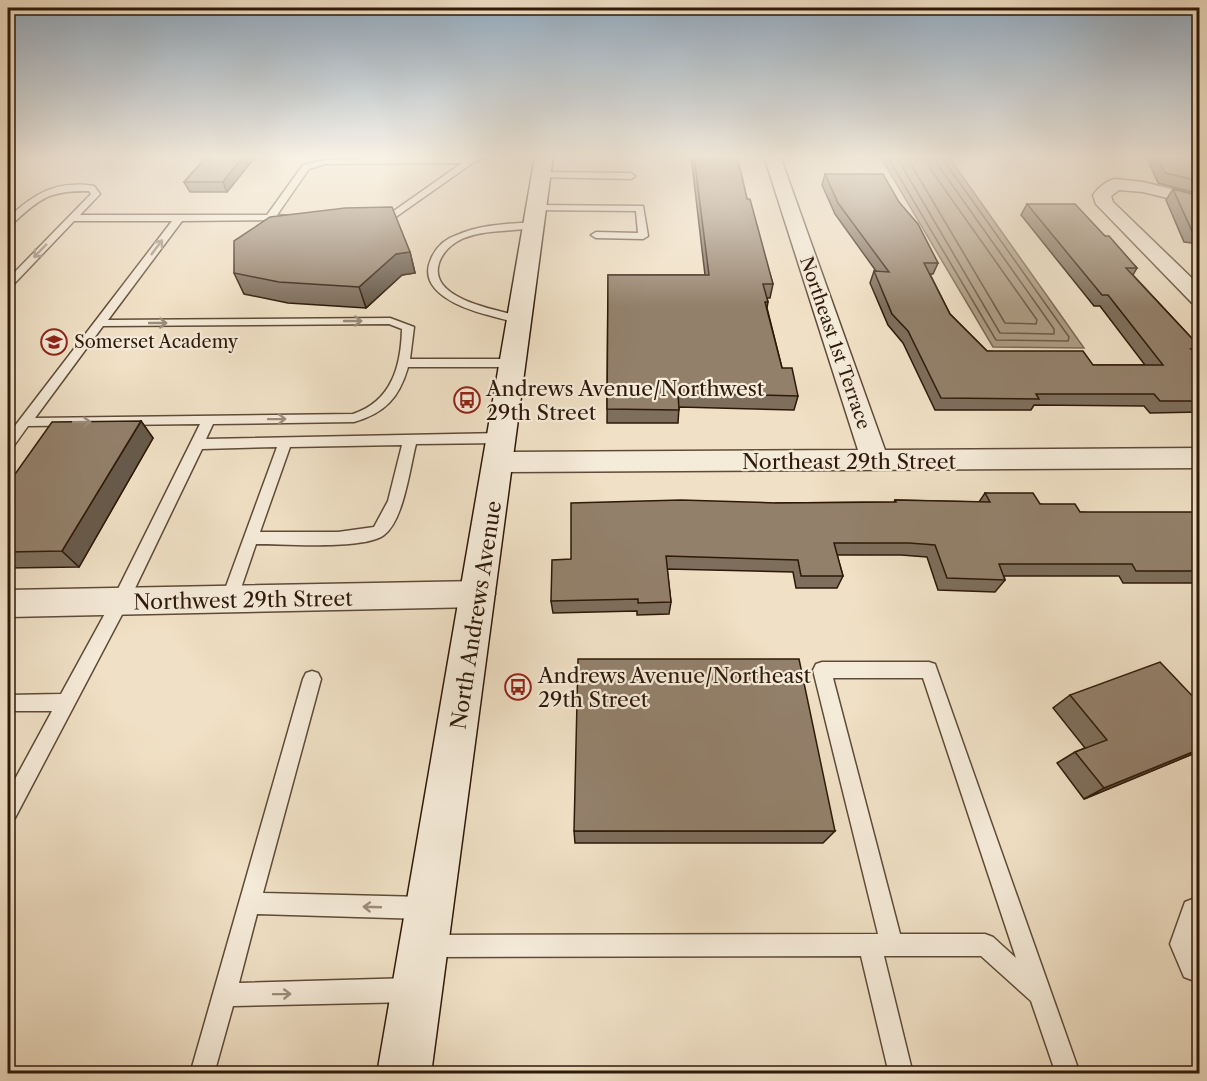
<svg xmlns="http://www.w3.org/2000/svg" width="1207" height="1081" font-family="'Libre Caslon Text',serif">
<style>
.water{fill:#ae9c85;stroke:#7b6853;stroke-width:1.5}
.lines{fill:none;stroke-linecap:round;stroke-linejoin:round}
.shore{stroke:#6e5a47;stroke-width:1.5}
.service-casing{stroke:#5e4b38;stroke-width:3}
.minor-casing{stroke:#5e4b38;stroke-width:3}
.secondary-casing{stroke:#2e1909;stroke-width:3}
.service{fill:#f5ebd9;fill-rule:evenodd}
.minor{fill:#f5ebd9;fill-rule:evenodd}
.secondary{fill:#f5ebd9;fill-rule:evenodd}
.wall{fill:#7e6e5c;stroke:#2e1909;stroke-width:1.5}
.shaded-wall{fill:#675a4b;stroke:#2e1909;stroke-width:1.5}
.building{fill:#93806b;stroke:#2e1909;stroke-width:1.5}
.oneway{stroke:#9b8c7b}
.labels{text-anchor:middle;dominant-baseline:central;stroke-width:4.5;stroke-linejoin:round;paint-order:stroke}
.far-poi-label{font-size:18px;fill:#2e1909;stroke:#f5ebd9;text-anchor:start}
.far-street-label{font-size:18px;fill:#2e1909;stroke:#f5ebd9}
.poi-label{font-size:21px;fill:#2e1909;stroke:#f5ebd9;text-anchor:start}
.street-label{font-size:21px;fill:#2e1909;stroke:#f5ebd9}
</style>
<rect width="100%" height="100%" fill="#f0e0c5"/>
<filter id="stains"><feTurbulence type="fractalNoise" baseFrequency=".00333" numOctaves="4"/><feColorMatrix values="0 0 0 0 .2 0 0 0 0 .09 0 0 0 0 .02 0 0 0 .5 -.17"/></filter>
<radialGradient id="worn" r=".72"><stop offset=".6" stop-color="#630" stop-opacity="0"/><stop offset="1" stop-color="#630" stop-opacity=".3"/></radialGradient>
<path class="water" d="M 880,156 L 948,156 L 1084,348 L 993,347 Z"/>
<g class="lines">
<path class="shore" d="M 887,156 L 996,340 L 1068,341 L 1069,337 L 945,162 L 944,156
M 896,156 L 1000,333 L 1054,334 L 1054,329 L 938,165 L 936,156
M 906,156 L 1005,323 L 1036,324 L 1037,320 L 931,170 L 927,156"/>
<g class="service-casing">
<path id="service" d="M 478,156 L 490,156 L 474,162 L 390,221 L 375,221 L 370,218 L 375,215 L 388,215 L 462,163 L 325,164 L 309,169 L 277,215 L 291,216 L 291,220 L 182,221 L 108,320 L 390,318 L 414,327 L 410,359 L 513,359 L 519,363 L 513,367 L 408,367 C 399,398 385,413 354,422 L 213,424 L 206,439 L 503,433 L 510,438 L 503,443 L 416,444 C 410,467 404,520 384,535 C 365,550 283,544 256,544 L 237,600 L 235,605 L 229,607 L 223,605 L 221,600 L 277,447 L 202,449 L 126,607 L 15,818 L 8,821 L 8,792 L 52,711 L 8,711 L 8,695 L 61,694 L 114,597 L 200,424 L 28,426 L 13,447 L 8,448 L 8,435 L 172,221 L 74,221 L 12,286 L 8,287 L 8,279 L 91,194 L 89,191 C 47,191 41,198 11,225 L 8,226 L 8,218 C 34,194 56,180 94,186 L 100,194 L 80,215 L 267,215 L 303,165 L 325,160 ZM 389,324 L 402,329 C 401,366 392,401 353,414 L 35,418 L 103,326 ZM 402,445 L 388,501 L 374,527 L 338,532 L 260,532 L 290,447 Z
M 541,172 L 631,173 L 635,176 L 631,179 L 538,177 L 537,175 Z
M 536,205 L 643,206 L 648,236 L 643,239 L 596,238 L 591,235 L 596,232 L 638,233 L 636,211 L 533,210 L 531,208 Z
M 534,222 L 537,223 L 537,227 C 513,232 488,229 464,238 C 453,243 443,251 439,263 C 427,300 501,311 524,317 L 524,321 C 513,323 499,318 488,315 C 464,309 416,292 431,259 C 436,247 445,239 457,235 C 481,224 509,224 534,222 Z
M 822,662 L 929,662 L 935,664 L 1080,1074 L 1056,1074 L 1031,1001 L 981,956 L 884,956 L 913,1074 L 889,1074 L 861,956 L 429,957 L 421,954 L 418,946 L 421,938 L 429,935 L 878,934 L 813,670 L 816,664 ZM 833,678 L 923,678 L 1016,958 L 993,937 L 985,934 L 900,934 Z
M 312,671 L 318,673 L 321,679 L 263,893 L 424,897 L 432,900 L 435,908 L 432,916 L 424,919 L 257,914 L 239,983 L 412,978 L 420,982 L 424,990 L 420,998 L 412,1002 L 233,1006 L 214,1074 L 190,1074 L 303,679 L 306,673 Z"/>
</g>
<g class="minor-casing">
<path id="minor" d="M 764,156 L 780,156 L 885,450 L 1200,448 L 1200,468 L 499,472 L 489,469 L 485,462 L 489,455 L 499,452 L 858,450 Z
M 1115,179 L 1143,182 L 1200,196 L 1200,206 L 1143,192 L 1119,190 L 1111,196 L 1113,202 L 1200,286 L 1200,304 L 1192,303 L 1096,204 L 1093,195 C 1098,188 1106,181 1115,179 Z
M 479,581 L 490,585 L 495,594 L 490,603 L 479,607 L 8,617 L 8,590 Z
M 1200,896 L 1200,983 L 1184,977 L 1170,944 L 1185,902 Z"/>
</g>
<g class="secondary-casing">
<path id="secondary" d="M 535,156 L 553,156 L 431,1074 L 377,1074 Z"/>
</g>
<use href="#service" class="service"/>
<use href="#minor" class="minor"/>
<use href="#secondary" class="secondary"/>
</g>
<path class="wall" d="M 207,156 L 256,156 L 227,192 L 190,192 L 184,182 Z
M 691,156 L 736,156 L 747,199 L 773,284 L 770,298 L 767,298 L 768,302 L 767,308 L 782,368 L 798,396 L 794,410 L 679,407 L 678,423 L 607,423 L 608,275 L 705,275 Z
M 1146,156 L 1200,156 L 1200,194 L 1158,183 Z
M 825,174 L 899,202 L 938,263 L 933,274 L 930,274 L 950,314 L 987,351 L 1093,365 L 1145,365 L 1100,306 L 1094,306 L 1021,215 L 1027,204 L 1105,236 L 1137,268 L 1133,275 L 1200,347 L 1200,352 L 1196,356 L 1200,359 L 1200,412 L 1150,413 L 1144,406 L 1034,405 L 1031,410 L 935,410 L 903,343 L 888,325 L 870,283 L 874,271 L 876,271 L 835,214 L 822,185 Z
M 1173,189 L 1200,196 L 1200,244 L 1184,242 L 1166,200 Z
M 410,252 L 415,273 L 402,275 L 366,308 L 288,303 L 244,294 L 234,273 Z
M 141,421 L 153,438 L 79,567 L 8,568 L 8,484 Z
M 985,493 L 1080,512 L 1200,522 L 1200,583 L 1123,583 L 1119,576 L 1004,576 L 1005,580 L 995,592 L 938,590 L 927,557 L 901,555 L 837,555 L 843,576 L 837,588 L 796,588 L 793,572 L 667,569 L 671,602 L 669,614 L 637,615 L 637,611 L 553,613 L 551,601 L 571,559 L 776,503 L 894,502 L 895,500 L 979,502 Z
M 1070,695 L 1200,751 L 1084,799 L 1057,763 L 1075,752 L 1085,748 L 1053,708 Z
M 574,831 L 835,831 L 823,843 L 575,843 Z"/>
<path class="shaded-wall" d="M 243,156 L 256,156 L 227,192 L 223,182 Z
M 410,252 L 415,273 L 402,275 L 366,308 L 359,287 L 396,254 Z
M 141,421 L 153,438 L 79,567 L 62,551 Z
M 1200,749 L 1200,751 L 1084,799 L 1104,788 Z"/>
<path class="building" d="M 207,156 L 243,156 L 223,182 L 184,182 Z
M 694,156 L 736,156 L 741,172 L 747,199 L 750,199 L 773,284 L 763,284 L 768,302 L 765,302 L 782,368 L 792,368 L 798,396 L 678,393 L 679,410 L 607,409 L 608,275 L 709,275 Z
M 1157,156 L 1200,156 L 1200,181 L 1165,173 Z
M 825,174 L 883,174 L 899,202 L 918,224 L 938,263 L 924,263 L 950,314 L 987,351 L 1083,351 L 1093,365 L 1163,365 L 1108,295 L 1102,295 L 1027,204 L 1075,204 L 1105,236 L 1109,236 L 1137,268 L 1126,268 L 1200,347 L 1200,350 L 1191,349 L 1200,359 L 1200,401 L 1160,401 L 1154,394 L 1036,394 L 1039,399 L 941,398 L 908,331 L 892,314 L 874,271 L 889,272 L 838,203 Z
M 1173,189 L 1200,196 L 1200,232 L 1192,231 Z
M 392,207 L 410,252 L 396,254 L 359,287 L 279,282 L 234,273 L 234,241 L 270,217 L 345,208 Z
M 141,421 L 62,551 L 8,552 L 8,484 L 52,422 Z
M 985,493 L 1033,493 L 1040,504 L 1075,504 L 1080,512 L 1192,512 L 1200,522 L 1200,571 L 1136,571 L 1132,564 L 999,564 L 1005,580 L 947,578 L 935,545 L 909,543 L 834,543 L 843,576 L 801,576 L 798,560 L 666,556 L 671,602 L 638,603 L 638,599 L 551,601 L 552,560 L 571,559 L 571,503 L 681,500 L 776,503 L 896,502 L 895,500 L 990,502 Z
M 578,659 L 799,659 L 835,831 L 574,831 Z
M 1160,662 L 1200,704 L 1200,749 L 1104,788 L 1075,752 L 1107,740 L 1070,695 Z"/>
<defs><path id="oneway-shaft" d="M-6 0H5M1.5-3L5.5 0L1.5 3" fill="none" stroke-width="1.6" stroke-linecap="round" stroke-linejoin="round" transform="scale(1.5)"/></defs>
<g class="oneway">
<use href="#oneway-shaft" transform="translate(157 247) rotate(-53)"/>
<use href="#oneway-shaft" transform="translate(40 251) rotate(134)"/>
<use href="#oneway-shaft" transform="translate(353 321)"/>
<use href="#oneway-shaft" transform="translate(158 323)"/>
<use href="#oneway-shaft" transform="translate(277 419) rotate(-1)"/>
<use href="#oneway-shaft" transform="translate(82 422) rotate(-1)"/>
<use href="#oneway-shaft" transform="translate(372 907) rotate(-178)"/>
<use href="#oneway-shaft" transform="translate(282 994) rotate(-1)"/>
</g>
<linearGradient id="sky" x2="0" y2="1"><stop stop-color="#91aac0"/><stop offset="0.51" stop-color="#f8f1e5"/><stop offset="1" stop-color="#f8f1e5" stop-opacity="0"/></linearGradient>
<rect width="1207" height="307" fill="url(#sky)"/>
<defs>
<g id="school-ring" transform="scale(1.35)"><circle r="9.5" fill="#f5ebd9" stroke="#8f2418" stroke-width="1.5"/><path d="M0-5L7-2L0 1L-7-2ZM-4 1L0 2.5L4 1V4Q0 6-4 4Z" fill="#8f2418"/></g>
<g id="bus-ring" transform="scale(1.35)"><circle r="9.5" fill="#f5ebd9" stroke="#8f2418" stroke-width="1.5"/><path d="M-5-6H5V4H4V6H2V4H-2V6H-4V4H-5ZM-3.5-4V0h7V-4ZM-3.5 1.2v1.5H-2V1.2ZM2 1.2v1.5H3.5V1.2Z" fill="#8f2418"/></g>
</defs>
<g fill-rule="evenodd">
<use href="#school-ring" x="54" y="342"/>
<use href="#bus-ring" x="467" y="400"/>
<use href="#bus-ring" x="518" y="687"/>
</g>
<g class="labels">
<g class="far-poi-label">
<text x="74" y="342">Somerset Academy</text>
</g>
<g class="far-street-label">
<text transform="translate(835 343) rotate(71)">Northeast 1st Terrace</text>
</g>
<g class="poi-label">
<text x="486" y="388">Andrews Avenue/Northwest<tspan x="486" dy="24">29th Street</tspan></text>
<text x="538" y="675">Andrews Avenue/Northeast<tspan x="538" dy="24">29th Street</tspan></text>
</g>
<g class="street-label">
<text x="849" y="461">Northeast 29th Street</text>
<text transform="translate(243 600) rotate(-1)">Northwest 29th Street</text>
<text transform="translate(476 615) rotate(-81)">North Andrews Avenue</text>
</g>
</g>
<rect width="1207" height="1081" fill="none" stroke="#f0e0c5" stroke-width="30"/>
<rect x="9" y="9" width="1189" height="1063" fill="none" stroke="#2e1909" stroke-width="3"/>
<rect x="15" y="15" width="1177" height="1051" fill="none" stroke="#2e1909" stroke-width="1.5"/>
<rect width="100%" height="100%" filter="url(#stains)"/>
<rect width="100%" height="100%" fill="url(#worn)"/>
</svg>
